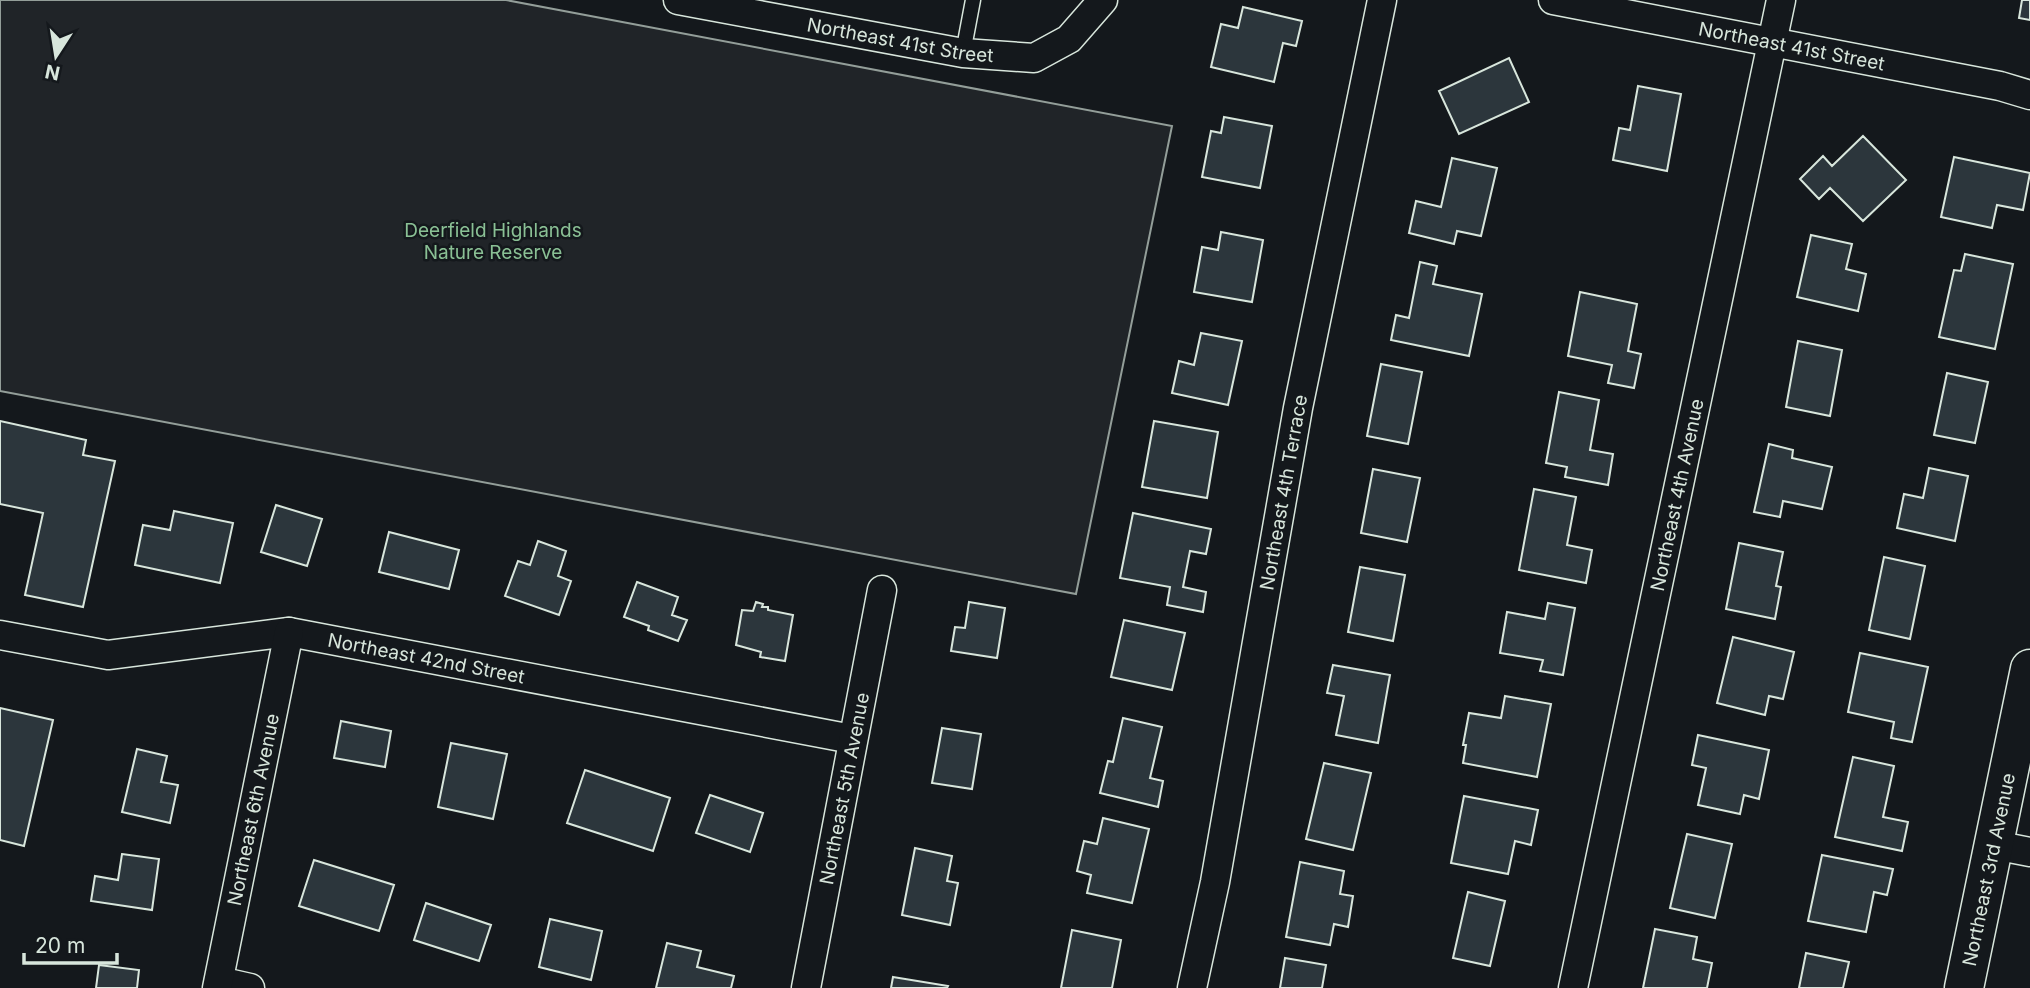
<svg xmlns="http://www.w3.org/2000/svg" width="2030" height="988" font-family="Inter,sans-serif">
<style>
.green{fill:#202428;stroke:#939e99;stroke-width:2}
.building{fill:#2c363c;stroke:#d8e6dc;stroke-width:2}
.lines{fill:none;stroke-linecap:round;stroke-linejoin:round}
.lane-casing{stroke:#d8e6dc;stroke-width:17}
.street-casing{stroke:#d8e6dc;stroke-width:31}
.secondary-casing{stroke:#d8e6dc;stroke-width:41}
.lane{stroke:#14181c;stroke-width:14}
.street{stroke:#14181c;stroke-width:28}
.secondary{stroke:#14181c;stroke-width:38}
.labels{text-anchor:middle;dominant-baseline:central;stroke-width:5;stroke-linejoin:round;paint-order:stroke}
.street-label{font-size:19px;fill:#d8e6dc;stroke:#14181c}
.park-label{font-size:19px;fill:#8ac095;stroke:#14181c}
</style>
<rect width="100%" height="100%" fill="#14181c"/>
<path class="green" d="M 0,0 L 506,0 L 1172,126 L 1076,594 L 0,391 Z"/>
<path class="building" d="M 2022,0 L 2030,0 L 2030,20 L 2019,18 Z
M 1243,7 L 1302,21 L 1296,46 L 1283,43 L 1274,82 L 1211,67 L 1221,24 L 1238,28 Z
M 1509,58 L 1529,102 L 1459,134 L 1439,91 Z
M 1638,86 L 1681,94 L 1667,171 L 1613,160 L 1619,128 L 1630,130 Z
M 1224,117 L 1272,126 L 1260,188 L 1202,177 L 1211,131 L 1221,133 Z
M 1863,136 L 1906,180 L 1863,221 L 1830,188 L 1819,199 L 1800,179 L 1823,156 L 1832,166 Z
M 1954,157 L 2030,173 L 2023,210 L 1997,205 L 1992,228 L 1941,217 Z
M 1452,158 L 1497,168 L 1481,236 L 1457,231 L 1454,244 L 1409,233 L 1416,201 L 1441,207 Z
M 1221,232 L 1263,240 L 1252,302 L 1194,292 L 1202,247 L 1218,250 Z
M 1811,235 L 1852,244 L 1846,269 L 1866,274 L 1858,311 L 1797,297 Z
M 1965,254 L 2013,264 L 1995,349 L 1939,337 L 1954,270 L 1961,271 Z
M 1420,262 L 1437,266 L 1433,284 L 1482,294 L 1469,356 L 1391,340 L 1396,315 L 1409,318 Z
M 1580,292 L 1637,304 L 1628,351 L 1641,354 L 1634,388 L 1608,383 L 1612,365 L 1568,356 Z
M 1201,333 L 1242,341 L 1228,405 L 1172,393 L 1179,361 L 1194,365 Z
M 1798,341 L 1842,350 L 1830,416 L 1786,407 Z
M 1381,364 L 1422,372 L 1408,444 L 1367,436 Z
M 1947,373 L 1988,382 L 1975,443 L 1934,435 Z
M 1559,392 L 1599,400 L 1590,450 L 1613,454 L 1608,485 L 1565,477 L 1567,467 L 1546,463 Z
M 0,421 L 86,440 L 83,455 L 115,461 L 83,607 L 25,595 L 43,513 L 0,504 Z
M 1154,421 L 1218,432 L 1207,498 L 1142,487 Z
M 1769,444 L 1793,450 L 1792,458 L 1832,467 L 1822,509 L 1783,501 L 1780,517 L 1754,512 Z
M 1929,468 L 1968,476 L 1955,541 L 1897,528 L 1904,494 L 1923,498 Z
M 1373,469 L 1420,478 L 1407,542 L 1361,533 Z
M 1534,489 L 1576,497 L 1567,545 L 1592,550 L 1586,583 L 1519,570 Z
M 276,505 L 322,519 L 307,566 L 261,552 Z
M 174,511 L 233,523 L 220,583 L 135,565 L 143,525 L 170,530 Z
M 1133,513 L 1211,529 L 1206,554 L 1190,551 L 1183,587 L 1206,592 L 1203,612 L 1167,605 L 1170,587 L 1120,578 Z
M 389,532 L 459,550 L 449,589 L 379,572 Z
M 538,541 L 566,551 L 558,576 L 571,581 L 559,615 L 505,596 L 518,561 L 530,565 Z
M 1739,543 L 1783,552 L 1776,586 L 1781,587 L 1775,619 L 1726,609 Z
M 1884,557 L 1925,566 L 1910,639 L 1869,630 Z
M 1360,567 L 1405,575 L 1393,641 L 1348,632 Z
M 637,582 L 678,597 L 672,615 L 687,620 L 678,641 L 648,630 L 649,626 L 624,617 Z
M 756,602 L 763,604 L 762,607 L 768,607 L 768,610 L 793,615 L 785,661 L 760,657 L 761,652 L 736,645 L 742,610 L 753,611 Z
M 969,602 L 1005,608 L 997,658 L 951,651 L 955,627 L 965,628 Z
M 1548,603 L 1575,608 L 1563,675 L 1540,671 L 1543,660 L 1500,653 L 1507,612 L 1545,619 Z
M 1124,620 L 1185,633 L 1172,690 L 1111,677 Z
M 1733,637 L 1794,652 L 1783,699 L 1769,696 L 1765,715 L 1717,703 Z
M 1860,653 L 1928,667 L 1912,742 L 1891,738 L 1894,722 L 1848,712 Z
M 1333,665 L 1390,675 L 1378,743 L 1336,735 L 1344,696 L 1327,693 Z
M 1505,696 L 1551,704 L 1537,777 L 1463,763 L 1466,745 L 1463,745 L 1469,713 L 1501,718 Z
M 0,708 L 53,720 L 24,846 L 0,840 Z
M 1123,718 L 1162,727 L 1150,778 L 1163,781 L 1158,807 L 1100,793 L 1108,761 L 1113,762 Z
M 341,721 L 391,731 L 385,767 L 334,758 Z
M 942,728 L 981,734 L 972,789 L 932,783 Z
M 1698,735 L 1769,750 L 1759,799 L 1744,795 L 1740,814 L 1698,805 L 1706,768 L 1692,765 Z
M 451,743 L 507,754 L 493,819 L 438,807 Z
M 137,749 L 167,756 L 161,782 L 178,785 L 170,823 L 122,812 Z
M 1853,757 L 1894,766 L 1883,817 L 1908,822 L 1902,851 L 1835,837 Z
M 1324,763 L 1371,773 L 1353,850 L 1306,839 Z
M 585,770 L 670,798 L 653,851 L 567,823 Z
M 710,795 L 763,813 L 750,852 L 696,833 Z
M 1464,796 L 1538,810 L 1531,845 L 1515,841 L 1508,874 L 1451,863 Z
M 1103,818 L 1149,829 L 1132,903 L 1087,893 L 1091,875 L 1077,871 L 1084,841 L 1097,844 Z
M 1687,834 L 1732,844 L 1715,918 L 1670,908 Z
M 915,848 L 952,856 L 947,881 L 958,883 L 950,925 L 902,915 Z
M 122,854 L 159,859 L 152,910 L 91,901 L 95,876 L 118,880 Z
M 1822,855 L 1893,869 L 1887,895 L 1874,892 L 1866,932 L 1808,921 Z
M 314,860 L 394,885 L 379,931 L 299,906 Z
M 1300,862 L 1344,871 L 1340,894 L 1353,896 L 1348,927 L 1334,924 L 1330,945 L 1286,937 Z
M 1468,892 L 1505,901 L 1490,966 L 1453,958 Z
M 426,903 L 491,925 L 479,961 L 414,940 Z
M 550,919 L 602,931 L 591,980 L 539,967 Z
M 1655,929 L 1697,937 L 1693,959 L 1712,963 L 1707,988 L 1643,988 Z
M 1072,930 L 1121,940 L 1112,988 L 1061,988 Z
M 667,943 L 701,951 L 697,967 L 734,976 L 731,988 L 656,988 Z
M 1806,953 L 1849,962 L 1843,988 L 1799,988 Z
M 1285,958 L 1326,965 L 1322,988 L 1280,988 Z
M 99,965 L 139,970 L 137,988 L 96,988 Z
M 893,977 L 948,986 L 947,988 L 891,988 Z"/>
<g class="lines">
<g class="lane-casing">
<path id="lane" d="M 963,53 L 973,0"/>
</g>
<g class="street-casing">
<g id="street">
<path id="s1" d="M 678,0 L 963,53 L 1034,58 L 1069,39 L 1103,0"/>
<path id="s2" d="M 1553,0 L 2000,86 L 2030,95"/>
<path id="s3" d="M 0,635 L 108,655 L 289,632 L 852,739"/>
<path d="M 1994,845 L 2030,852"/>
<path d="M 219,981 L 250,988"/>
<path id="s4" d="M 217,988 L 289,632"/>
<path id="s5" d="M 806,988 L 882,590"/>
<path id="s6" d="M 1192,988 L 1215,882 L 1298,408 L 1382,0"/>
<path id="s7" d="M 1573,988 L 1781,0"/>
</g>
</g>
<g class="secondary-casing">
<g id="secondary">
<path id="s8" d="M 1964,988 L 2030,669"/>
</g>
</g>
<use href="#lane" class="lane"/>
<use href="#street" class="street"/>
<use href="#secondary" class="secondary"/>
</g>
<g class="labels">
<g class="street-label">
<text stroke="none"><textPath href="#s1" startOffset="226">Northeast 41st Street</textPath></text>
<text stroke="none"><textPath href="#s2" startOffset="243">Northeast 41st Street</textPath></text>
<text stroke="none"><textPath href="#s6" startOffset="504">Northeast 4th Terrace</textPath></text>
<text stroke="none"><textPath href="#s7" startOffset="504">Northeast 4th Avenue</textPath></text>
<text stroke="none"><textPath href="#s3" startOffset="432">Northeast 42nd Street</textPath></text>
<text stroke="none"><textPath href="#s5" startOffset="203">Northeast 5th Avenue</textPath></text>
<text stroke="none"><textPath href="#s4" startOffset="182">Northeast 6th Avenue</textPath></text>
<text stroke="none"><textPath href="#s8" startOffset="121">Northeast 3rd Avenue</textPath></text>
</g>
<g class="park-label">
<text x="493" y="230">Deerfield Highlands<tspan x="493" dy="22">Nature Reserve</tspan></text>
</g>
</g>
<g transform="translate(56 56) rotate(192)" stroke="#14181c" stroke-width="5" paint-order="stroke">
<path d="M0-5L12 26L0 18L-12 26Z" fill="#d8e6dc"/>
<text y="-10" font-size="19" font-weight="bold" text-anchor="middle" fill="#d8e6dc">N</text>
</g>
<path d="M24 953v10h93v-10" fill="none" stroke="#d8e6dc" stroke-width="3.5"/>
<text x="35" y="953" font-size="21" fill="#d8e6dc" stroke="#14181c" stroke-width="5" paint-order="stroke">20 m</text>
</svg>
